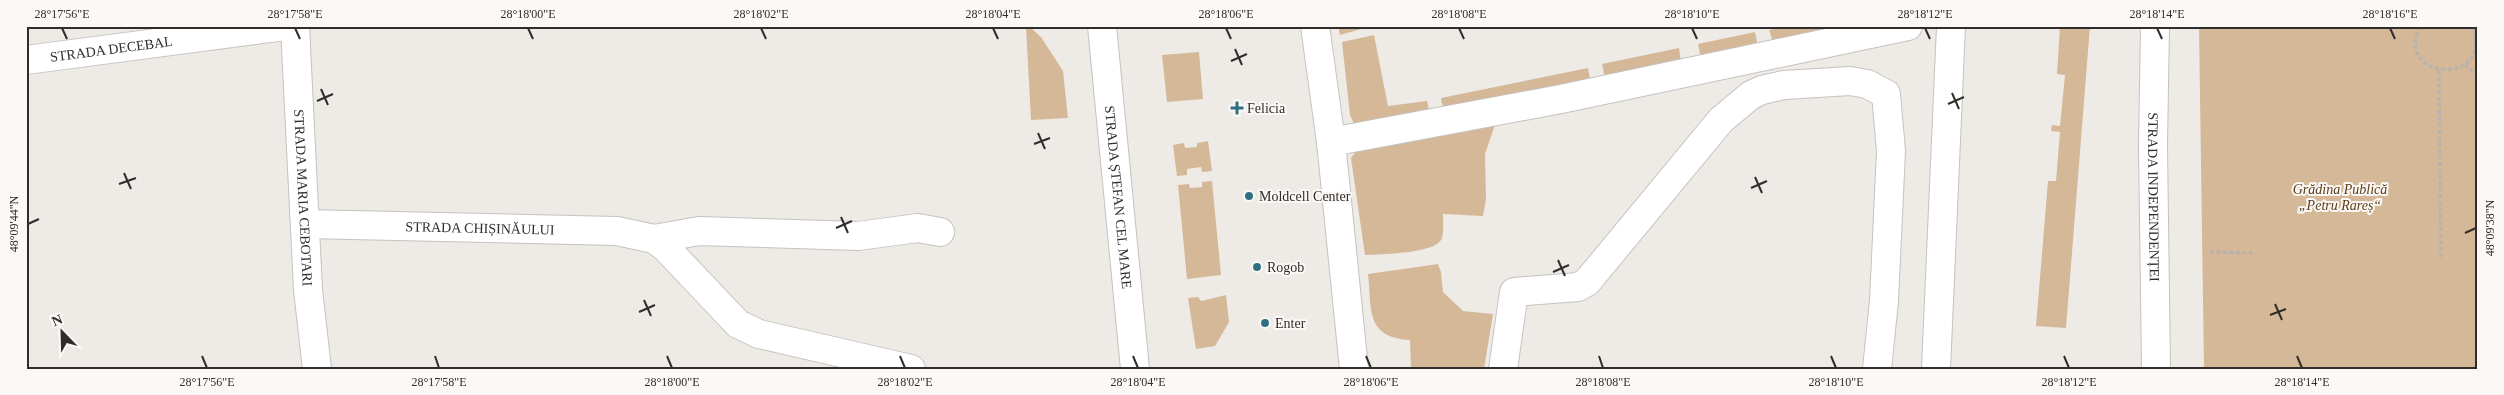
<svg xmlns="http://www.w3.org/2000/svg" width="2504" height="395" font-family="Georgia,serif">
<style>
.green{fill:#d5b897}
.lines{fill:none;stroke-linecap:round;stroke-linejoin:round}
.minor-casing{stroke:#c5c2bf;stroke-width:30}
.major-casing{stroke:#c5c2bf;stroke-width:30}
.path{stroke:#b5b2af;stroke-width:3;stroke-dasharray:4 2.5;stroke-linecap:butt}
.minor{stroke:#fff;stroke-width:28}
.major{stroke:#fff;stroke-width:28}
.ticks{fill:none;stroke:#2f2e2d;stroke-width:2}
.poi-dot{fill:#2f7083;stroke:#fbf8f5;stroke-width:2}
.labels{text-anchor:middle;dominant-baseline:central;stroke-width:4;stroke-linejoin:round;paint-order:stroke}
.street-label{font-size:14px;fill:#2f2e2d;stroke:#fbf8f5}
.poi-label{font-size:14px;fill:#2f2e2d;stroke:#fbf8f5;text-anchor:start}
.park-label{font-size:14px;font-style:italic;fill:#593d18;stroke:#fbf8f5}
.neatline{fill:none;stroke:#2f2e2d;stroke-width:2}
.ticks-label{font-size:12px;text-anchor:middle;fill:#2f2e2d}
</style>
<rect width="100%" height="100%" fill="#eeebe7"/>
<path class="green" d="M 1338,26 L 1372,26 L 1340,35 Z
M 1788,26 L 1838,26 L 1839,31 L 1774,45 L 1769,30 Z
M 2060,26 L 2090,26 L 2066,328 L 2036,326 L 2048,181 L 2056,181 L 2060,132 L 2051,131 L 2052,125 L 2060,126 L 2065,75 L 2057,74 Z
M 2199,26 L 2478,26 L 2478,369 L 2204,369 Z
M 1026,27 L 1030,27 L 1041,37 L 1063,71 L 1068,118 L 1031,120 Z
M 1755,32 L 1758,47 L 1701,58 L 1698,44 Z
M 1374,35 L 1388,106 L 1427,101 L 1430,116 L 1354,124 L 1350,115 L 1342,42 Z
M 1679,48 L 1681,62 L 1605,78 L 1602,64 Z
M 1199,52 L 1203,99 L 1167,102 L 1162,55 Z
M 1588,68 L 1591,83 L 1444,113 L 1441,98 Z
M 1496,122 L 1485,154 L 1486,199 L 1483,216 L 1443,214 C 1443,221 1444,231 1442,238 C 1437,254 1380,254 1365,255 L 1351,158 L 1357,150 Z
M 1208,141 L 1212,171 L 1202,172 L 1201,167 L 1187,169 L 1187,175 L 1177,176 L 1173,145 L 1184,143 L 1185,148 L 1197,147 L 1197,143 Z
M 1212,181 L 1221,275 L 1187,279 L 1178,185 L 1189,184 L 1190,188 L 1202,187 L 1202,182 Z
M 1438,264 L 1441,272 L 1443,292 L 1463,311 L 1493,314 L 1484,369 L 1411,369 L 1410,340 C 1365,337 1372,310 1368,274 Z
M 1226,295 L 1229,322 L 1215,346 L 1196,349 L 1188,298 L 1198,297 L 1201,301 Z"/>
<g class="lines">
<g class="minor-casing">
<g id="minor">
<path id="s1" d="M 295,26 L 308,290 L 317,369"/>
<path id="s2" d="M 1102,26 L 1135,369"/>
<path d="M 1315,26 L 1331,142 L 1354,369"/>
<path d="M 1331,142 L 1561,99 L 1908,26"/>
<path id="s3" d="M 305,224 L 617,231 L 654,239 L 666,248 L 738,324 L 759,334 L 911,369"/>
<path d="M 654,239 L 699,231 L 858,236 L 918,228 L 940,232"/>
<path d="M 1503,369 L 1514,292 L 1578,287 L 1587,282 L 1721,120 L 1751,95 L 1762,90 L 1784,85 L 1850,81 L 1867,84 L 1886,94 L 1891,151 L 1884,301 L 1877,369"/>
<path d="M 1936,369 L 1951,26"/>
</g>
</g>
<g class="major-casing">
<g id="major">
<path id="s4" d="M 2155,26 L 2153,145 L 2156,369"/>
<path id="s5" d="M 26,60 L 285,26"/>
</g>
</g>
<path class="path" d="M 2420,26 C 2392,81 2496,87 2472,26
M 2465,65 L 2478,77
M 2439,71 L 2441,260
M 2210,252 L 2252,253"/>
<use href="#minor" class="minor"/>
<use href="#major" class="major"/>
</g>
<path class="ticks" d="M 62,28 L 67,39M 295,28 L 300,39M 528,28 L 533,39M 761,28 L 766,39M 993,28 L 998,39M 1226,28 L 1231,39M 1459,28 L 1464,39M 1692,28 L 1697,39M 1925,28 L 1930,39M 2157,28 L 2162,39M 2390,28 L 2395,39M 1235,49 L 1242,65M 1231,61 L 1247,54M 321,89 L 328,105M 1952,93 L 1959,109M 317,101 L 333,94M 1948,104 L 1964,97M 1038,133 L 1045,149M 1034,144 L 1050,138M 124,173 L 131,189M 1755,177 L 1762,193M 119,184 L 136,178M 1751,188 L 1767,181M 841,217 L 848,233M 28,224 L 39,219M 836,228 L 852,221M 2465,233 L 2476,228M 1558,260 L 1565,276M 1553,272 L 1569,265M 644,300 L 651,316M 2275,304 L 2282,320M 639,312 L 655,305M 2270,315 L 2286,309M 202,356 L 207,368M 435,356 L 439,368M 667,356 L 672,368M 900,356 L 905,368M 1133,356 L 1138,368M 1366,356 L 1371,368M 1599,356 L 1603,368M 1831,356 L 1836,368M 2064,356 L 2069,368M 2297,356 L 2302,368"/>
<g class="poi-dot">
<path d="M1234.5 100.5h5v5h5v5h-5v5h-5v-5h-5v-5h5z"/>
<circle cx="1249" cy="196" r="5"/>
<circle cx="1257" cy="267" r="5"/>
<circle cx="1265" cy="323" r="5"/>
</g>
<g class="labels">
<g class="street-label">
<text stroke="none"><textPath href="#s5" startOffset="86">STRADA DECEBAL</textPath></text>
<text stroke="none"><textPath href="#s2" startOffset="172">STRADA ȘTEFAN CEL MARE</textPath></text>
<text stroke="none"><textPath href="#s4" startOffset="171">STRADA INDEPENDENȚEI</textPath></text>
<text stroke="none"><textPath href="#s1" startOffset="172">STRADA MARIA CEBOTARI</textPath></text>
<text stroke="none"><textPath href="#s3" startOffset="175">STRADA CHIȘINĂULUI</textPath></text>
</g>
<g class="poi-label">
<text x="1247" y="108">Felicia</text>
<text x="1259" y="196">Moldcell Center</text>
<text x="1267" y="267">Rogob</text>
<text x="1275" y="323">Enter</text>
</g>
<g class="park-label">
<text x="2340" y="189">Grădina Publică<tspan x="2340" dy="16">„Petru Rareș“</tspan></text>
</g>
</g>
<rect width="2504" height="395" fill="none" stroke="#fbf8f5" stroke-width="55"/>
<g transform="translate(62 332) rotate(337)" stroke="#fbf8f5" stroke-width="4" paint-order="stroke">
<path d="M0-4L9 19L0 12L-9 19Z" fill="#2f2e2d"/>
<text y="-8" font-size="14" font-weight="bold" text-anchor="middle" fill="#2f2e2d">N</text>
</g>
<rect x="28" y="28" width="2448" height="340" class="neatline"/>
<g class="ticks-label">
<text x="62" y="18">28°17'56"E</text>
<text x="295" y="18">28°17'58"E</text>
<text x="528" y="18">28°18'00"E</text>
<text x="761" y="18">28°18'02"E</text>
<text x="993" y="18">28°18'04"E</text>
<text x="1226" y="18">28°18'06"E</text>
<text x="1459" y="18">28°18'08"E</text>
<text x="1692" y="18">28°18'10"E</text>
<text x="1925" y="18">28°18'12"E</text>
<text x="2157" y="18">28°18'14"E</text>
<text x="2390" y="18">28°18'16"E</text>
<text transform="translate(14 224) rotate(-90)" y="4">48°09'44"N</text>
<text transform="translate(2490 228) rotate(-90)" y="4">48°09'38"N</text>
<text x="207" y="386">28°17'56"E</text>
<text x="439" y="386">28°17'58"E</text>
<text x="672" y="386">28°18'00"E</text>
<text x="905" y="386">28°18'02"E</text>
<text x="1138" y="386">28°18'04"E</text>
<text x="1371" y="386">28°18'06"E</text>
<text x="1603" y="386">28°18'08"E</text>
<text x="1836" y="386">28°18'10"E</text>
<text x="2069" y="386">28°18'12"E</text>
<text x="2302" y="386">28°18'14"E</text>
</g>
</svg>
